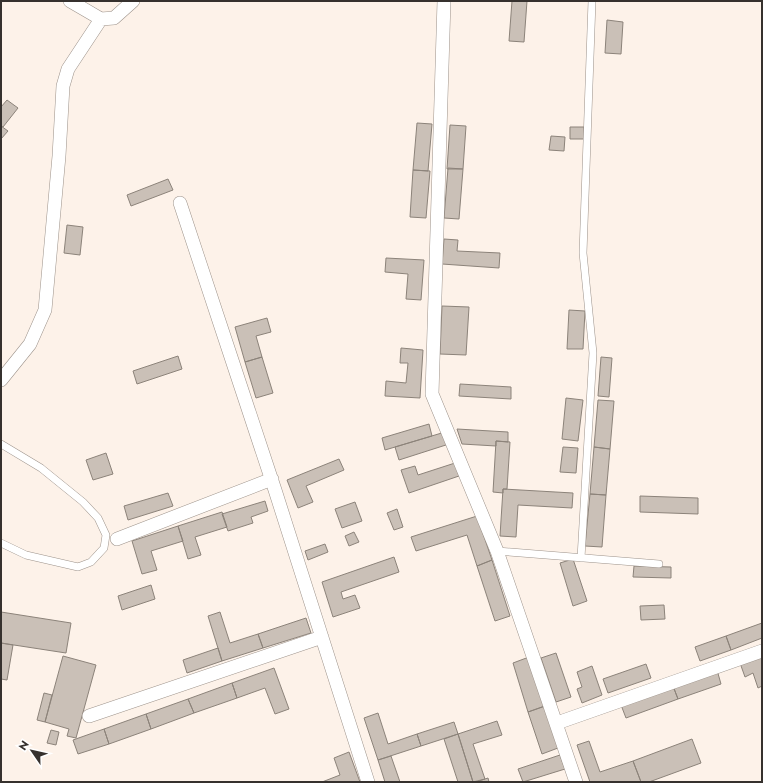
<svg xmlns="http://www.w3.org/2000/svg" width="763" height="783" font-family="Jost,sans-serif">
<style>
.building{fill:#cac0b7;stroke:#8c837a}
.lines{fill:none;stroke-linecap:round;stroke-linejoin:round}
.lane-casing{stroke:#9d938b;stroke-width:8}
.street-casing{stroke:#9d938b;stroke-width:14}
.lane{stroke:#fff;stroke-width:7}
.street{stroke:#fff;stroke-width:13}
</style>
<rect width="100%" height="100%" fill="#fdf2e9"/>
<path class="building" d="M 512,1 L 527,1 L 524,42 L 509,41 Z
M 607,20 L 623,22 L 621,54 L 605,53 Z
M 7,100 L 18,108 L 3,127 L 1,126 L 1,107 Z
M 417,123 L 432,124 L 428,171 L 413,170 Z
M 450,125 L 466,126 L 463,169 L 447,169 Z
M 1,126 L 8,131 L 1,139 Z
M 570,127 L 584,127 L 584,139 L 570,139 Z
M 551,136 L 565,137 L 564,151 L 549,150 Z
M 448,168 L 463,169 L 459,219 L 444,218 Z
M 413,170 L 430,171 L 426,218 L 410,217 Z
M 168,179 L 173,190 L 131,206 L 127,195 Z
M 67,225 L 83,227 L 80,255 L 64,253 Z
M 444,239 L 458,240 L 457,251 L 500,253 L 499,268 L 442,264 Z
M 386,258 L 424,260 L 421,300 L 406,299 L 408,274 L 385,272 Z
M 442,306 L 469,307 L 466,355 L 440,354 Z
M 569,310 L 585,311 L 583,349 L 567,349 Z
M 267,318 L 271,332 L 256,336 L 262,357 L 245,362 L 235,327 Z
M 401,348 L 423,350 L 420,398 L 385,396 L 386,381 L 406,383 L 408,363 L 400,363 Z
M 178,356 L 182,369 L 137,384 L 133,371 Z
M 262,357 L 273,393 L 256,398 L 245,362 Z
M 601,357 L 612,358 L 609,397 L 598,396 Z
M 460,384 L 511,387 L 511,399 L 459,396 Z
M 566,398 L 583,400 L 578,441 L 562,439 Z
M 598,400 L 614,401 L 610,449 L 594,447 Z
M 429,424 L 432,436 L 385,450 L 382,438 Z
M 457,429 L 508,432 L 508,442 L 496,441 L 496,446 L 462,444 Z
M 445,432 L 449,444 L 399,460 L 395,447 Z
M 496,441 L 510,442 L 507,489 L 503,489 L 503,493 L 493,492 Z
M 563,447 L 578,448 L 576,473 L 560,472 Z
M 594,447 L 610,449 L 606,495 L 590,494 Z
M 106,453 L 113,474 L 93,480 L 86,460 Z
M 339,459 L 344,470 L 306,486 L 313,502 L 298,508 L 287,480 Z
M 455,463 L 459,476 L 409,493 L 401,470 L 415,466 L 418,475 Z
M 503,489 L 573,493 L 572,508 L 518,505 L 516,537 L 500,536 Z
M 168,493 L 173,506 L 128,520 L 124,506 Z
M 590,494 L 606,495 L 602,547 L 585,546 Z
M 640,496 L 698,498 L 698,514 L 640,512 Z
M 265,501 L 268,511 L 251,517 L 253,523 L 228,531 L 222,514 Z
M 355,502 L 362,521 L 342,528 L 335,509 Z
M 397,509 L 403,527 L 394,530 L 387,513 Z
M 222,512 L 227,527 L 195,537 L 201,555 L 188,559 L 178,526 Z
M 477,516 L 492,560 L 477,566 L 467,535 L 416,551 L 411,537 Z
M 178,526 L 183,541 L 151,551 L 157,570 L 142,574 L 132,541 Z
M 354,532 L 359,542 L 349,546 L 345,536 Z
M 325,544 L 328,552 L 308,560 L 305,551 Z
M 394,557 L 399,572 L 341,592 L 343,599 L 355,595 L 360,608 L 333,617 L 322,582 Z
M 573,559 L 587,601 L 573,606 L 560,563 Z
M 492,560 L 510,616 L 495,621 L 477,566 Z
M 634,566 L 671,567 L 671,578 L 633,577 Z
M 151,585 L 155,599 L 122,610 L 118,596 Z
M 664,605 L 665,619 L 641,620 L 640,606 Z
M 1,612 L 71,623 L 66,653 L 1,643 Z
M 220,612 L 230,643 L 258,634 L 263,648 L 222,661 L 208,616 Z
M 306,618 L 311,633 L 263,648 L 258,634 Z
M 762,623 L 762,638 L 731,650 L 726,636 Z
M 726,636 L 731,650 L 700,661 L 695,647 Z
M 1,643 L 13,645 L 7,680 L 1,679 Z
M 218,648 L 222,661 L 187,673 L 183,660 Z
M 556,653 L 571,697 L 556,702 L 541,658 Z
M 760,655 L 762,661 L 762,686 L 758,688 L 753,673 L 745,677 L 740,663 Z
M 63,656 L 96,665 L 76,738 L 67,736 L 69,729 L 45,722 Z
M 529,657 L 545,706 L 528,712 L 513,663 Z
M 646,664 L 651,678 L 608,693 L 603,679 Z
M 592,666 L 602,695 L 582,703 L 577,689 L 582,687 L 577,672 Z
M 274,668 L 289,709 L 275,714 L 265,688 L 237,698 L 232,683 Z
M 717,670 L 721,684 L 678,699 L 673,686 Z
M 232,683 L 237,698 L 194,713 L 188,699 Z
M 673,686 L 678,699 L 626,718 L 621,705 Z
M 44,693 L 52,695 L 45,722 L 37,720 Z
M 188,699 L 194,713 L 151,729 L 146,714 Z
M 545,706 L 558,748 L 542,754 L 528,712 Z
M 378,713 L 388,744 L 417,734 L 421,746 L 378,760 L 364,718 Z
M 146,714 L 151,729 L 109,744 L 104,729 Z
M 497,721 L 502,735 L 473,744 L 485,779 L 473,782 L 458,734 Z
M 454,722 L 458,734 L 421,746 L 417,734 Z
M 104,729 L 109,744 L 78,754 L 73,740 Z
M 51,730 L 59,732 L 56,745 L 47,743 Z
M 458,734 L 473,782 L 458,782 L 444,739 Z
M 692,739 L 701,763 L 649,782 L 641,782 L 633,761 Z
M 589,741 L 600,772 L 633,761 L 641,782 L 590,782 L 577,745 Z
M 349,752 L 360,782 L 322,782 L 340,775 L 334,758 Z
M 560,755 L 565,769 L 523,782 L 518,769 Z
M 391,756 L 400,782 L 385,782 L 378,760 Z
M 488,778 L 489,782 L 476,782 Z"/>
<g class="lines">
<g class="lane-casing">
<path id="lane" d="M 1,444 L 41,468 L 83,502 L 98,518 L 106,535 L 104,548 L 91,562 L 78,567 L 26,555 L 1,543
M 497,551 L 659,564
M 581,558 L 593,353 L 583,253 L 592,1"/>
</g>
<g class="street-casing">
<path id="street" d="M 70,1 L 101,19 L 114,18 L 133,1
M 444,1 L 432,394 L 497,551 L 576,782
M 180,203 L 275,490 L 368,782
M 1,380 L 30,344 L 45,310 L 59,156 L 63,86 L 68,69 L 101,19
M 117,539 L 272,479
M 89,716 L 322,637
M 557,723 L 762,651"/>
</g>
<use href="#lane" class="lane"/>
<use href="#street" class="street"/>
</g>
<rect width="763" height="783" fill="none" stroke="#36312e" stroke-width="4"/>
<g transform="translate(32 751) rotate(304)" stroke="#ffffff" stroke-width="3" paint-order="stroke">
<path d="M0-3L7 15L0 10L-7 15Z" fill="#36312e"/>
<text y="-6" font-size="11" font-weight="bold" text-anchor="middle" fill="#36312e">N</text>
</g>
</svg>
